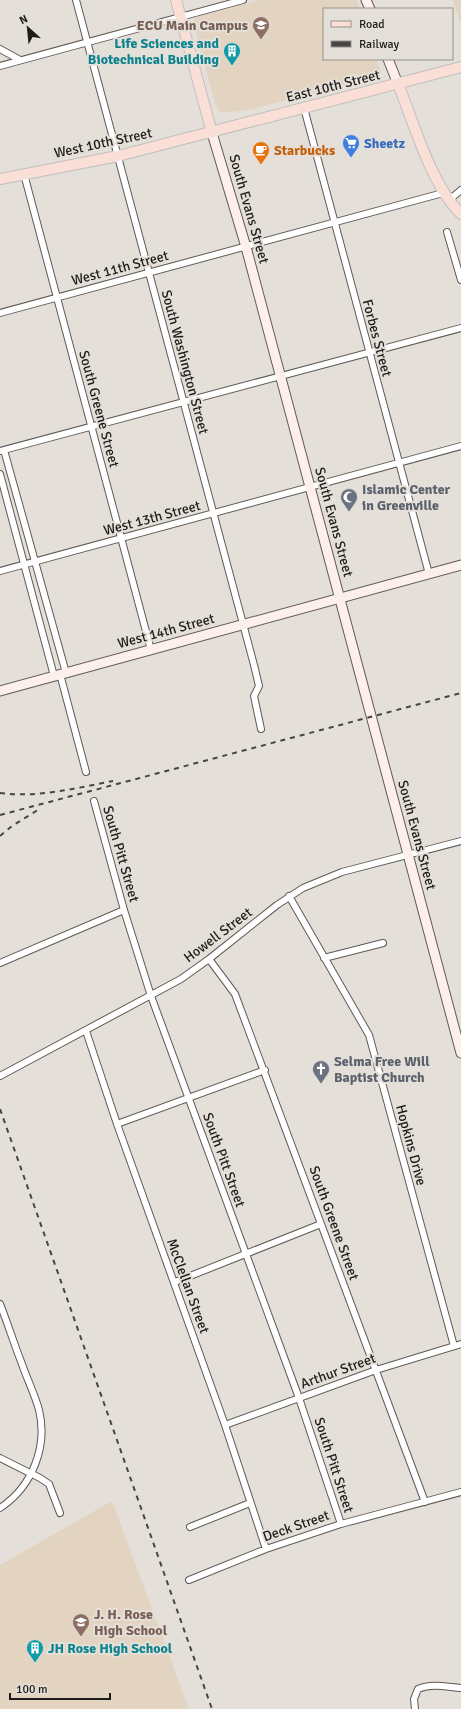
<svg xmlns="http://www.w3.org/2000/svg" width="461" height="1709" font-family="Signika,sans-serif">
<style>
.education{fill:#e3d3c1}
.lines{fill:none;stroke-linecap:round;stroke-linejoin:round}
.street-casing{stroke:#5f5a55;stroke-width:8}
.secondary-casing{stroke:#5f5a55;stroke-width:11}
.primary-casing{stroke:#c0bfbf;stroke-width:12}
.street{stroke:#fff;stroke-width:6}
.secondary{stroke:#fdefeb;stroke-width:9}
.primary{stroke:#fadfd6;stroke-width:10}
.rail{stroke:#484542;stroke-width:2;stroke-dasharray:5 5;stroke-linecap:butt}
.labels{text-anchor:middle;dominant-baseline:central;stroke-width:4;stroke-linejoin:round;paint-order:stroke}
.education-label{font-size:14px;font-weight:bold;fill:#785e54;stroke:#e4dfd8;text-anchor:end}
.culture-label{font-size:14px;font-weight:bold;fill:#0d838f;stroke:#e4dfd8;text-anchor:end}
.street-label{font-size:14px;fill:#1e1c1a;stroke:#e4dfd8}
.shop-label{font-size:14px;font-weight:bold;fill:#366cbe;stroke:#e4dfd8;text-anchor:start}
.food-label{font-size:14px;font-weight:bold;fill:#c56008;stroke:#e4dfd8;text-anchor:start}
.worship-label{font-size:14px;font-weight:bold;fill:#5b616d;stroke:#e4dfd8;text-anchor:start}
</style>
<rect width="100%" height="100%" fill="#e4dfd8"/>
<path class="education" d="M 261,0 L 357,0 L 360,9 L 324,9 L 324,59 L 376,59 L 380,69 L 377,77 L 252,109 L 222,113 L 216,107 L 193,20 L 199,16 Z
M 453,0 L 461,0 L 461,25 Z
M 112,1501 L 189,1709 L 0,1709 L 0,1565 Z"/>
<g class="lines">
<g class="street-casing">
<path id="street" d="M 76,0 L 254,665 L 259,686 L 254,696 L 261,729
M 0,49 L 20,60
M 0,66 L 243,0
M 304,108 L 429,574
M 24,174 L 151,650
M 449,200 L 461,190
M 447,232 L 461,280
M 0,313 L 443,193
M 4,450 L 66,673
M 0,451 L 461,328
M 0,474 L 54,676
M 0,571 L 461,446
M 60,674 L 86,772
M 94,801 L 124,910 L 151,996 L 299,1398 L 341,1524
M 289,896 L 369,1035 L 454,1346
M 324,958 L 383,943
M 209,959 L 235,994 L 425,1502
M 0,963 L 124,910
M 86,1031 L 117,1124 L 225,1425 L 266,1549
M 0,1076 L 181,979 L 209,959 L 277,905 L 303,888 L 342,872 L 461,841
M 117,1124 L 265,1070
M 175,1282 L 321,1224
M 0,1304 C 8,1324 14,1344 22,1364 C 27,1379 35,1395 39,1410 C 48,1447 32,1487 0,1508
M 225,1425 L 376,1370 L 461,1344
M 0,1458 L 40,1478 L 49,1484 L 60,1513
M 190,1527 L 250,1503
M 189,1580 L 266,1549 L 341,1524 L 461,1492
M 415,1709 L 414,1699 L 418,1689 C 432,1683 447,1687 461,1688"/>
</g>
<g class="secondary-casing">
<path id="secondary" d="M 366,0 L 370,9
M 388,59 L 398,84
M 212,133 L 246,247 L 461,1053
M 0,691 L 461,565"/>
</g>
<g class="primary-casing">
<path id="primary" d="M 176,0 L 212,133
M 398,84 C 414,123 431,185 461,214
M 0,179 L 118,156 L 461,67"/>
</g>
<use href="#street" class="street"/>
<use href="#secondary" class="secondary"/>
<use href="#primary" class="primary"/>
<path class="rail" d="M 0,793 C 38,798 76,788 113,781
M 0,815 L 461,693
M 0,836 L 12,826 L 41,808
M 0,1109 L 212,1709"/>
</g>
<defs>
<g id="university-pin" transform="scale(0.9)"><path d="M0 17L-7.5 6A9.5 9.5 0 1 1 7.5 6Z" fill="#8d6e63" stroke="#e4dfd8"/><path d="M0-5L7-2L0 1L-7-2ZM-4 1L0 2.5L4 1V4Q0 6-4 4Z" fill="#fff"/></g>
<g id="building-pin" transform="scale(0.9)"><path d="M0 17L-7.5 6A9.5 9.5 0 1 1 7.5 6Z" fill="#0f9aa8" stroke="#e4dfd8"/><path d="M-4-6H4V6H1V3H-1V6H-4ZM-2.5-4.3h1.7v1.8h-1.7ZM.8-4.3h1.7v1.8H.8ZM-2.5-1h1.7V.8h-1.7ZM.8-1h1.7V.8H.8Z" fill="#fff"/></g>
<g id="supermarket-pin" transform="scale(0.9)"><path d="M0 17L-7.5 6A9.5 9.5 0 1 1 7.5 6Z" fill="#3f7fe0" stroke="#e4dfd8"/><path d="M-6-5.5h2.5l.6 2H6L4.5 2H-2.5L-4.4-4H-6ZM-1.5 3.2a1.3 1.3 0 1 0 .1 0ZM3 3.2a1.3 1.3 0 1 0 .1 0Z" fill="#fff"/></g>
<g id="cafe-pin" transform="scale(0.9)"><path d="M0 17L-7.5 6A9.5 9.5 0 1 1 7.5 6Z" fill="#e8710a" stroke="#e4dfd8"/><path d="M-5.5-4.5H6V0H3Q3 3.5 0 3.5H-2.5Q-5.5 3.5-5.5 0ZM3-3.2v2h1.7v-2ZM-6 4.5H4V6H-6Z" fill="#fff"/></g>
<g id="mosque-pin" transform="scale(0.9)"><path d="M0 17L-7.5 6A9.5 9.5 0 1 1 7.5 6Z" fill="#6b7280" stroke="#e4dfd8"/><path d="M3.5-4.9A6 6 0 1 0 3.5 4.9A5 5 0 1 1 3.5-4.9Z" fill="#fff"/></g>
<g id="church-pin" transform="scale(0.9)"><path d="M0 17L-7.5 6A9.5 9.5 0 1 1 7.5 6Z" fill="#6b7280" stroke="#e4dfd8"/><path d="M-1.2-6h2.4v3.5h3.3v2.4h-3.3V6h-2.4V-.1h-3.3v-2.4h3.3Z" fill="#fff"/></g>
<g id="school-pin" transform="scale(0.9)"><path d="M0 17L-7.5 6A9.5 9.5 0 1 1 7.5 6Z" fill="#8d6e63" stroke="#e4dfd8"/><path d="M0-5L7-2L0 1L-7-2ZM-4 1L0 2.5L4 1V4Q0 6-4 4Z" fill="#fff"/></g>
</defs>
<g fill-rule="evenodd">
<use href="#university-pin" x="261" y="25"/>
<use href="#building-pin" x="232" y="51"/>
<use href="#supermarket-pin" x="351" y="143"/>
<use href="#cafe-pin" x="261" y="150"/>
<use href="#mosque-pin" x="349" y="497"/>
<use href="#church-pin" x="321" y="1069"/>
<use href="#school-pin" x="81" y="1622"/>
<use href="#building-pin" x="35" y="1648"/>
</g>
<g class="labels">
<g class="education-label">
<text x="248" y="25">ECU Main Campus</text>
<text x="94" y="1614" text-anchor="start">J. H. Rose<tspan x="94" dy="16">High School</tspan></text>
</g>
<g class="culture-label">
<text x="219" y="43">Life Sciences and<tspan x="219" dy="16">Biotechnical Building</tspan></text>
<text x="48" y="1648" text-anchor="start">JH Rose High School</text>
</g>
<g class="street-label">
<text transform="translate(333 86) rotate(-14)">East 10th Street</text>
<text transform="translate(103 143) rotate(-12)">West 10th Street</text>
<text transform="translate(249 209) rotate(74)">South Evans Street</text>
<text transform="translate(120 268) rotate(-15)">West 11th Street</text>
<text transform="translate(377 338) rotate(75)">Forbes Street</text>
<text transform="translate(185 362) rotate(75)">South Washington Street</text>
<text transform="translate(99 409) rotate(75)">South Greene Street</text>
<text transform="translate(152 518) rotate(-15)">West 13th Street</text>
<text transform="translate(334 522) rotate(75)">South Evans Street</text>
<text transform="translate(166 631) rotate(-15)">West 14th Street</text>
<text transform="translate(417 835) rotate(75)">South Evans Street</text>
<text transform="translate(121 854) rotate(74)">South Pitt Street</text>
<text transform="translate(218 935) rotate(-37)">Howell Street</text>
<text transform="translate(411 1145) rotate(75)">Hopkins Drive</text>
<text transform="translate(224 1160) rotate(70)">South Pitt Street</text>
<text transform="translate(334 1223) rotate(70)">South Greene Street</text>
<text transform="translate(188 1286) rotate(70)">McClellan Street</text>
<text transform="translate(338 1371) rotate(-20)">Arthur Street</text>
<text transform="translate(334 1465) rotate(72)">South Pitt Street</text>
<text transform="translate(296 1526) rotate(-19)">Deck Street</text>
</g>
<g class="shop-label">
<text x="364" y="143">Sheetz</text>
</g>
<g class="food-label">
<text x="274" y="150">Starbucks</text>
</g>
<g class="worship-label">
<text x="362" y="489">Islamic Center<tspan x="362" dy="16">in Greenville</tspan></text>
<text x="334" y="1061">Selma Free Will<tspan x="334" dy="16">Baptist Church</tspan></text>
</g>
</g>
<rect x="323" y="8" width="130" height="52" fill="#e4dfd8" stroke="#95918c"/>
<rect x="331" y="21" width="20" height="6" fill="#fadfd6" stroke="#95918c"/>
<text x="359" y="28" font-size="12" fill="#1e1c1a">Road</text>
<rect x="331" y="41" width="20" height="6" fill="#484542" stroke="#95918c"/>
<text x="359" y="48" font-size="12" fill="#1e1c1a">Railway</text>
<g transform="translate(28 28) rotate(333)" stroke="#e4dfd8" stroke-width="3" paint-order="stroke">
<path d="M0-3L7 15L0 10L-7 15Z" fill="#1e1c1a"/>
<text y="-6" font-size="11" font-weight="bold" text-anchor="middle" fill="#1e1c1a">N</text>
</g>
<path d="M10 1693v6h100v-6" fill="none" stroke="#1e1c1a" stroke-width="2"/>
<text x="16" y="1693" font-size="12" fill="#1e1c1a" stroke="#e4dfd8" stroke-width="3" paint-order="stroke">100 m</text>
</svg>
